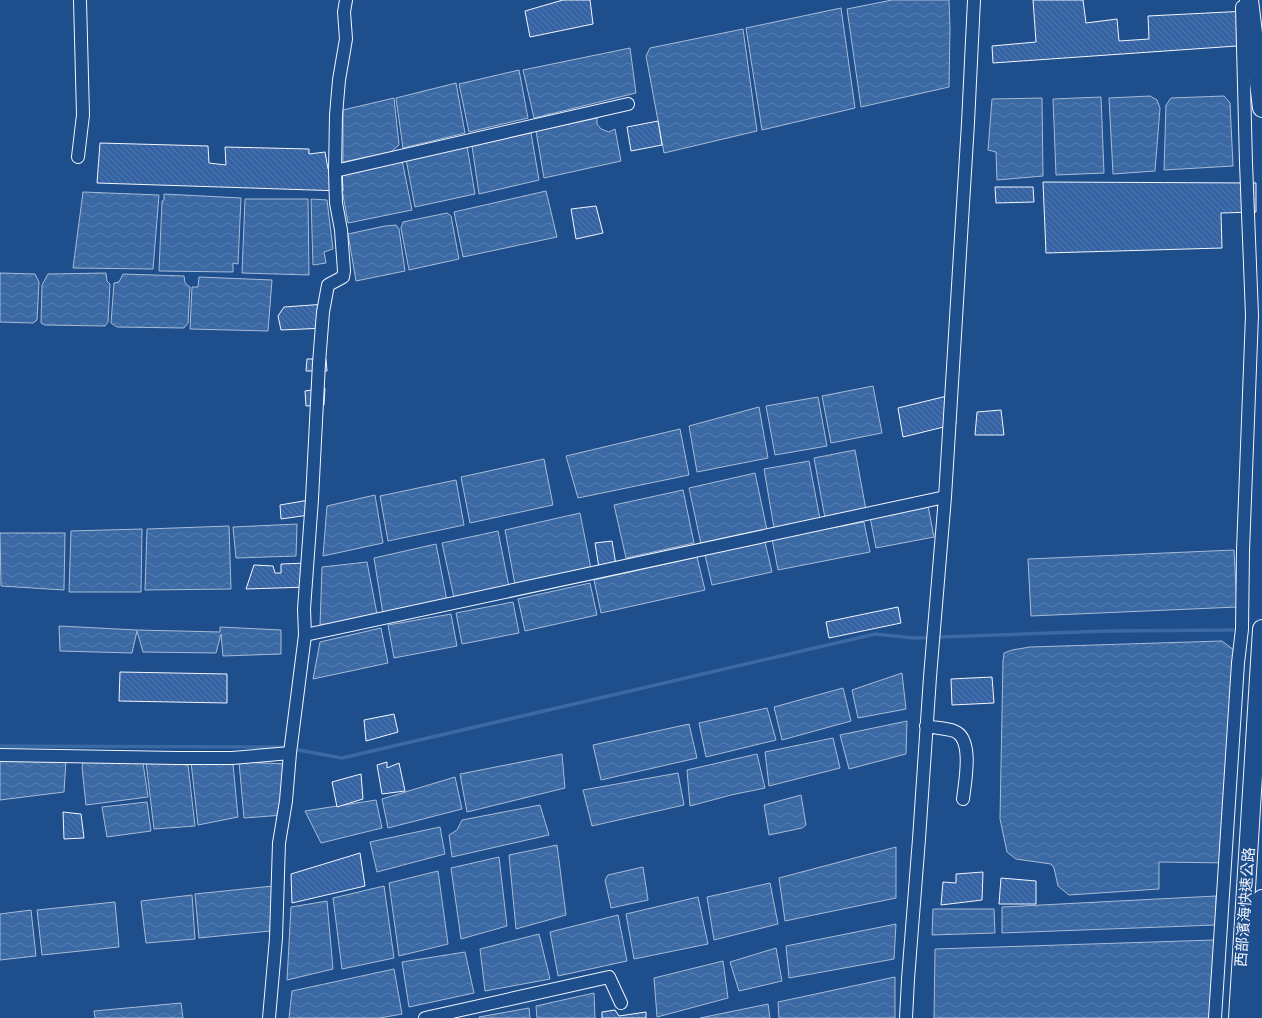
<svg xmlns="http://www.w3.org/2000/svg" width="1262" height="1018" font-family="Cabin,'Noto Sans TC',sans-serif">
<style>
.water{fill:url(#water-waves);stroke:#a8bbd7}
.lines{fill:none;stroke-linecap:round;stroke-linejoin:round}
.stream{stroke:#3b69a3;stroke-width:3.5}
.building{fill:url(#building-back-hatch);stroke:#f2f6ff}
.minor-casing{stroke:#f2f6ff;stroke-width:14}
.highway-casing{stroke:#f2f6ff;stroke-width:20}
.minor{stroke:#1f4e8c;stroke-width:12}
.highway{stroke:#1f4e8c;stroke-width:18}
.labels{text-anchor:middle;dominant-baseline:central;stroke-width:3;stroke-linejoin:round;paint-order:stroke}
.street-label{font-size:15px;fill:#f2f6ff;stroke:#1f4e8c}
</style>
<defs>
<pattern id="water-waves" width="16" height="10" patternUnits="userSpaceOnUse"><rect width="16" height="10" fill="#3b69a3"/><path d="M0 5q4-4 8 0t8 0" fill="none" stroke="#587fb1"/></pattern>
<pattern id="building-back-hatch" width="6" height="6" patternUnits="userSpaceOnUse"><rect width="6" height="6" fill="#3563a3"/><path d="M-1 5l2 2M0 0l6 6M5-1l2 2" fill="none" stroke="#537ab1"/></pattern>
</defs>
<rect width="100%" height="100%" fill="#1f4e8c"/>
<path class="water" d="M 892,0 L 949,0 L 950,28 L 949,87 L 861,107 L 847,9 Z
M 841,8 L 855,108 L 762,130 L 746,28 Z
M 743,29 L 757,131 L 664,153 L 646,56 L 650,48 Z
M 630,48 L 636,93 L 534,118 L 523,70 Z
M 519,70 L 528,118 L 469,132 L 459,84 Z
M 456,83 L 465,133 L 403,148 L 396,98 Z
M 1150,96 L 1157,100 L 1160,108 L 1155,171 L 1113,174 L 1109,98 Z
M 1224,96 L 1230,103 L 1233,166 L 1164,170 L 1166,105 L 1171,98 Z
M 1101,97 L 1104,173 L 1056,175 L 1053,99 Z
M 394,98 L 399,145 L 391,152 L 343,162 L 343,110 Z
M 1042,98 L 1043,176 L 997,180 L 996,152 L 988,150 L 992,99 Z
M 597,118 L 597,124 L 601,129 L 609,132 L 615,129 L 621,161 L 544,178 L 536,131 Z
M 531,133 L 539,180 L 479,194 L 472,146 Z
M 467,146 L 475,194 L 415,207 L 406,159 Z
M 402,160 L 412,210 L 348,223 L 339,173 Z
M 546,191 L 557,237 L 463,257 L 454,212 Z
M 83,192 L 159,195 L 153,269 L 73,268 Z
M 164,194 L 241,198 L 238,264 L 233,263 L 233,272 L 159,271 L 162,201 L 164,200 Z
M 245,199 L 308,199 L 309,275 L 242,273 Z
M 311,199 L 327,200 L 333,249 L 324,252 L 326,263 L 313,265 Z
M 447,213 L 451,216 L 459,259 L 409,270 L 401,228 L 403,222 Z
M 396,225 L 399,229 L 405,271 L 356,281 L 348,234 L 385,226 Z
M 0,273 L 35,274 L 39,282 L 37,320 L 33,323 L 0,322 Z
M 106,273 L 107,281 L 110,284 L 108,322 L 105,326 L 45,325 L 41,323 L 42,285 L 48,274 Z
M 123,274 L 184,276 L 185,283 L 190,287 L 188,323 L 184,328 L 117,327 L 111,323 L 114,283 L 119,282 Z
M 199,277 L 272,280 L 268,331 L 190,329 L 192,287 L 198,287 Z
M 873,386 L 882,433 L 831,443 L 822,396 Z
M 818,397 L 827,446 L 775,455 L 766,406 Z
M 759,407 L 768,458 L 697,472 L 689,426 Z
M 680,429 L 689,475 L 578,498 L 566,456 Z
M 855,450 L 866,510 L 825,518 L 814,458 Z
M 544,459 L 553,505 L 470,523 L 461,477 Z
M 809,461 L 820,519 L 774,528 L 764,469 Z
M 755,473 L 767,530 L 701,544 L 689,488 Z
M 456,480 L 464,525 L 388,541 L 380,496 Z
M 683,490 L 694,543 L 626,558 L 614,505 Z
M 375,495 L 383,543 L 323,556 L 327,506 Z
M 928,506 L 934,537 L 876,548 L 870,517 Z
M 580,513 L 591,569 L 515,585 L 505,530 Z
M 864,522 L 870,552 L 778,570 L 772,539 Z
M 297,524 L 296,556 L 236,558 L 233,527 Z
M 229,526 L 231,589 L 145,590 L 147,529 Z
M 142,529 L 141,592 L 69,592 L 71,531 Z
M 498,531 L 509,587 L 454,598 L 442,543 Z
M 0,533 L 65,533 L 64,590 L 1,586 Z
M 765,542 L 772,572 L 712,585 L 705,555 Z
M 436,544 L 447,601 L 383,614 L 374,558 Z
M 1234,550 L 1237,607 L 1031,616 L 1028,559 Z
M 697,557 L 705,590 L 601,613 L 594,580 Z
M 367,562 L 377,614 L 320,626 L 322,567 Z
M 590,583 L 597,615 L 525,631 L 518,599 Z
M 513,602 L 519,633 L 462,644 L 456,613 Z
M 451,614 L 457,646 L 394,658 L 388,625 Z
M 59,626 L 137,630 L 220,632 L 220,627 L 281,630 L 281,654 L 223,656 L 221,634 L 216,653 L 143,652 L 137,631 L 132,653 L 60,651 Z
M 381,628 L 388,663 L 313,679 L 320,642 Z
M 1222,641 L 1239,654 L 1226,863 L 1159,862 L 1159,889 L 1069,895 L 1058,886 L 1054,868 L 1051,864 L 1016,859 L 1007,852 L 1000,819 L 1003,661 L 1004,653 L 1012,650 L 1030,647 Z
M 902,673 L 906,709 L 858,718 L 852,690 Z
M 843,688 L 851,721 L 782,740 L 774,707 Z
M 767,708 L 776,740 L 706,757 L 699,723 Z
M 907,721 L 906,754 L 849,769 L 840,735 Z
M 689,724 L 697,758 L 601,780 L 593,745 Z
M 833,738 L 840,768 L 769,786 L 765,752 Z
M 562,754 L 565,788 L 467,812 L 460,774 Z
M 757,754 L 765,788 L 731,795 L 690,806 L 687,770 Z
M 0,760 L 66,760 L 64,792 L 0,800 Z
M 86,761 L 143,763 L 148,797 L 86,805 L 82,767 L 83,763 Z
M 146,762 L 188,765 L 195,826 L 154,829 Z
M 191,762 L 233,764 L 238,817 L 198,825 Z
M 239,762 L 286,764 L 284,815 L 244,818 Z
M 678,773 L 684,805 L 592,826 L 583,790 Z
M 455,777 L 462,809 L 388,828 L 382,799 Z
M 801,795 L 806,825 L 802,828 L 769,835 L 764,805 Z
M 376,800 L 382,828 L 321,843 L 305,811 Z
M 147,802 L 151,831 L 107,837 L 102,807 Z
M 540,805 L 549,835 L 452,857 L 449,835 L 457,830 L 462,820 Z
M 440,827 L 445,854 L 377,872 L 370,842 Z
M 557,845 L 566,915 L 516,929 L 509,855 Z
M 896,847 L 896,898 L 785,921 L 779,878 Z
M 499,857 L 507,926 L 461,939 L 451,868 Z
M 643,867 L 648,900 L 611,908 L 605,880 L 608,875 Z
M 438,871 L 448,944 L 399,956 L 389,883 Z
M 770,883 L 778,924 L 714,940 L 707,897 Z
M 273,886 L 270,931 L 199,938 L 195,894 Z
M 384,886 L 394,958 L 342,969 L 333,898 Z
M 192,895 L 195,939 L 146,943 L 141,901 Z
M 1216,896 L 1216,925 L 1002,933 L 1002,907 Z
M 698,897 L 708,944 L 634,959 L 626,914 Z
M 327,901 L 333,969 L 287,980 L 291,907 Z
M 115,902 L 119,947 L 42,955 L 37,910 Z
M 933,909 L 994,909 L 995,933 L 932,935 Z
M 31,910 L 36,956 L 0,960 L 0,914 Z
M 618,915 L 627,961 L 558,976 L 550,932 Z
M 896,924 L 894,959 L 789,978 L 786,946 Z
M 539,934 L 550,979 L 485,991 L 480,949 Z
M 1215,940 L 1211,1018 L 934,1018 L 935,949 Z
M 776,948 L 782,981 L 739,991 L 730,962 Z
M 465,952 L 474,993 L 409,1007 L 402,962 Z
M 723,961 L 728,998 L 657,1017 L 654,978 Z
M 394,969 L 402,1014 L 380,1018 L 289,1018 L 292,991 Z
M 895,977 L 895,1018 L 779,1018 L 778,1002 Z
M 594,993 L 595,1018 L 537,1018 L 536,1006 Z
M 181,1003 L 183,1018 L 95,1018 L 94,1011 Z
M 768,1004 L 770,1018 L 700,1018 Z
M 529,1008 L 530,1018 L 479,1018 L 479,1017 Z"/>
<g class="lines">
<path class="stream" d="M 0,746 L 279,747 L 287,748
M 293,749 L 342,758 L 875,634 L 914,638 L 1108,631 L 1233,630"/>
</g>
<path class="building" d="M 563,0 L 590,0 L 593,24 L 530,37 L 525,11 Z
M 1033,0 L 1083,0 L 1086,23 L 1117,19 L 1119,41 L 1149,39 L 1148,16 L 1247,11 L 1251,45 L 993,63 L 992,46 L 1036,42 Z
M 658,121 L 662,145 L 631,151 L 627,127 Z
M 100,143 L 208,146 L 209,163 L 226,165 L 225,147 L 309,149 L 309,154 L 325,152 L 328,169 L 342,169 L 343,191 L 97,183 Z
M 1043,182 L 1256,183 L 1256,212 L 1221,213 L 1222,248 L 1046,253 Z
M 995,187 L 1033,187 L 1034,202 L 996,203 Z
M 596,206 L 603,233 L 576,239 L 571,209 Z
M 326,304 L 326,328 L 281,330 L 278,316 L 284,307 Z
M 307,359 L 326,359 L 327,371 L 306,371 Z
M 325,388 L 324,405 L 306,406 L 305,391 Z
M 951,395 L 956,424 L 903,437 L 898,408 Z
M 1001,410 L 1004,435 L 975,435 L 977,412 Z
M 309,500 L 309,515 L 281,519 L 280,505 Z
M 612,541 L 616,565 L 599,568 L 595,543 Z
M 307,563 L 308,587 L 246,589 L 254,565 L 273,566 L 275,573 L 281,573 L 281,564 Z
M 898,607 L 901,623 L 829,638 L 826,622 Z
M 120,672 L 227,674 L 227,703 L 119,701 Z
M 992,677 L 994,703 L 952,705 L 951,679 Z
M 394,714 L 398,732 L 366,741 L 364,720 Z
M 387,762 L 387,768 L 399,763 L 405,791 L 382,794 L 377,765 Z
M 361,774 L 363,799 L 337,807 L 332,782 Z
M 63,812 L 81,814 L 84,838 L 64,839 Z
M 360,853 L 365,886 L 292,903 L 291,874 Z
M 983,872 L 982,900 L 941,905 L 943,882 L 956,883 L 956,874 Z
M 1001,878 L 1036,881 L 1036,904 L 999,904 Z
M 615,1010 L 619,1016 L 646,1012 L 646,1018 L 602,1018 L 602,1012 Z"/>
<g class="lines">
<g class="minor-casing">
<path id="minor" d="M 78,157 L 83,115 L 80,0
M 335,171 L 628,104
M 305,635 L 945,497
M 926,726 C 935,728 946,728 954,731 C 974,738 965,782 963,799
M 0,755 L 178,758 L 232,758 L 290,753
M 269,1018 L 276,938 L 279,843 L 286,801 L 290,753 L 305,635 L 304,609 L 312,499 L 319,363 L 323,312 L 328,285 L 343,277 L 344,271 L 341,230 L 336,203 L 335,171 L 336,115 L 339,80 L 346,39 L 344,12 L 346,0
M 425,1018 L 609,977 L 621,1003
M 906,1018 L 908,979 L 919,839 L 930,677 L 945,497 L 968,123 L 974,0
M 1215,1018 L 1238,663 L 1242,629 L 1243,551 L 1252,315 L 1246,163 L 1242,7"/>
</g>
<g class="highway-casing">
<path id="highway" d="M 1249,0 L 1262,108
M 1238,1018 L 1262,629
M 1254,1018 L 1262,899"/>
</g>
<use href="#minor" class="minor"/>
<use href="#highway" class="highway"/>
</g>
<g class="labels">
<g class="street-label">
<text transform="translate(1245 907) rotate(-86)">西部濱海快速公路</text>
</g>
</g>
</svg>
